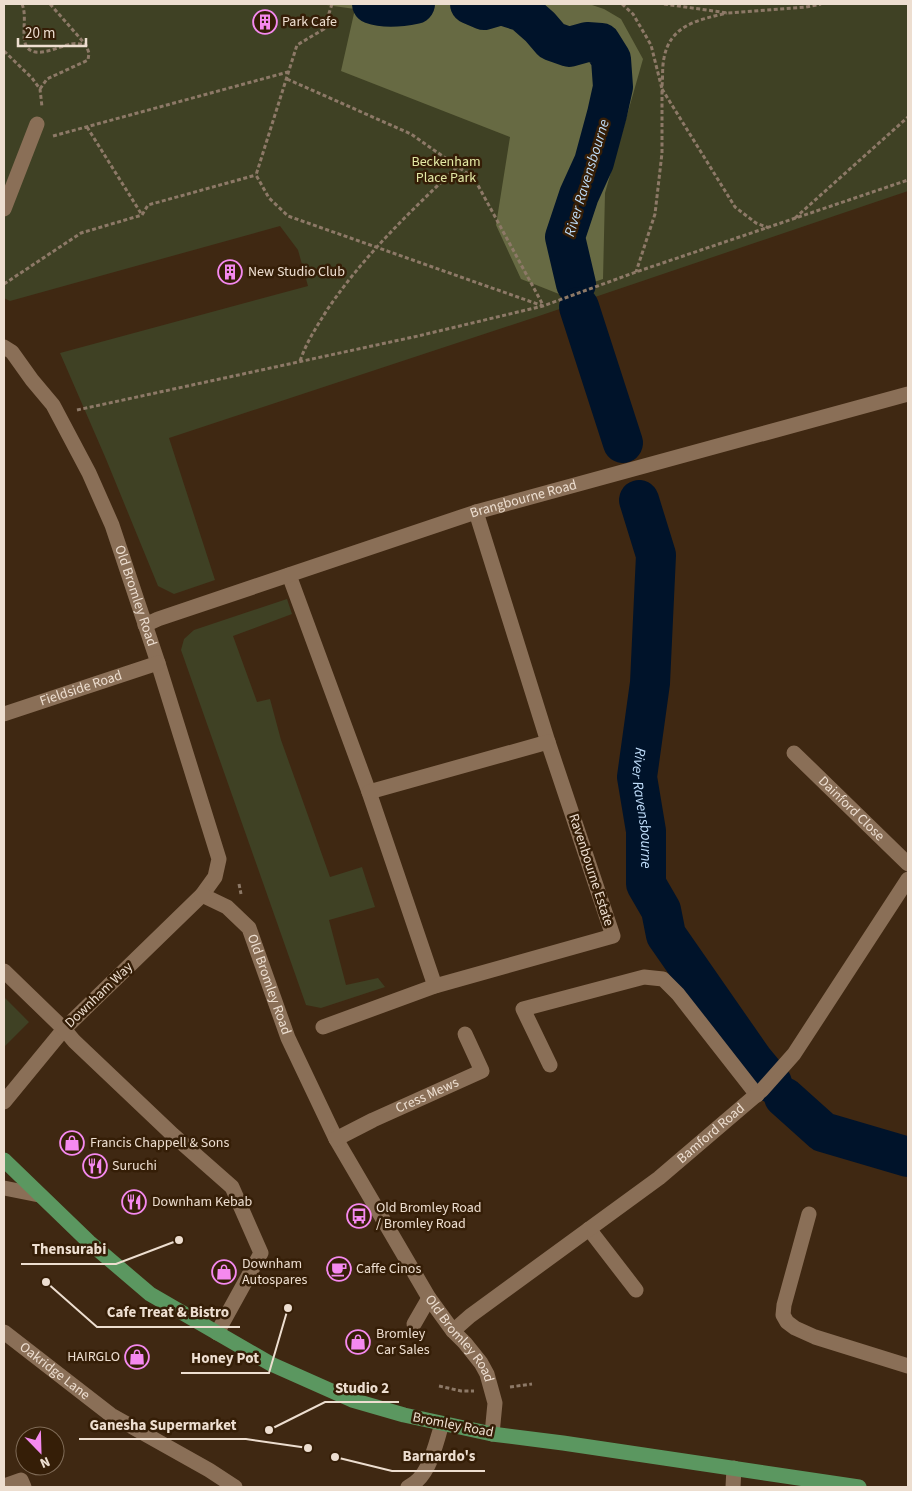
<svg xmlns="http://www.w3.org/2000/svg" width="912" height="1491" font-family="'Source Sans 3',sans-serif">
<style>
.green{fill:#3f4124}
.forest{fill:#676a43}
.lines{fill:none;stroke-linecap:round;stroke-linejoin:round}
.river{stroke:#00132a;stroke-width:40}
.path{stroke:#8d7967;stroke-width:3;stroke-dasharray:4 2.5;stroke-linecap:butt}
.minor{stroke:#8a6f57;stroke-width:15}
.major{stroke:#5b9760;stroke-width:15}
.labels{text-anchor:middle;dominant-baseline:central;stroke-width:5;stroke-linejoin:round;paint-order:stroke}
.poi-label{font-size:14px;fill:#edded0;stroke:#351e07;text-anchor:start}
.park-label{font-size:14px;fill:#e3e8a5;stroke:#351e07}
.street-label{font-size:14px;fill:#edded0;stroke:#351e07}
.water-label{font-size:15px;font-style:italic;fill:#bfddfa;stroke:#351e07}
.leader{fill:none;stroke:#edded0;stroke-width:2}
.callout-dot{fill:#edded0;stroke:#351e07;stroke-width:2}
.callout-label{font-size:15px;text-anchor:middle;font-weight:bold;fill:#edded0;stroke:#351e07;stroke-width:5;stroke-linejoin:round;paint-order:stroke}
</style>
<rect width="100%" height="100%" fill="#3f2812"/>
<path class="green" d="M 4,4 L 908,4 L 908,191 L 539,316 L 169,438 L 215,580 L 174,594 L 158,586 L 106,459 L 60,353 L 308,286 L 298,250 L 280,226 L 10,301 L 4,298 Z
M 287,599 L 292,614 L 233,636 L 257,702 L 270,699 L 281,740 L 330,877 L 362,867 L 375,907 L 329,920 L 346,985 L 378,978 L 385,987 L 321,1008 L 306,1005 L 181,650 L 184,639 L 194,630 Z
M 4,997 L 29,1022 L 4,1047 Z"/>
<path class="forest" d="M 319,4 L 589,4 L 604,9 L 621,19 L 643,59 L 605,193 L 603,279 L 559,294 L 521,279 L 496,225 L 510,137 L 341,71 L 355,9 Z"/>
<g class="lines">
<g class="river">
<path d="M 372,4 C 386,9 401,7 415,4"/>
<path d="M 470,4 L 484,10 L 501,5 L 523,12 L 540,27 L 552,41 L 569,47 L 587,42 L 601,43 L 611,59 L 613,87 L 607,114 L 594,162 L 579,195 L 565,237 L 576,284"/>
<path d="M 579,307 L 623,443"/>
<path id="s1" d="M 639,500 L 656,555 L 650,683 L 637,777 L 646,831 L 646,884 L 661,910 L 666,935 L 753,1060 L 772,1083"/>
<path d="M 784,1097 L 823,1132 L 908,1157"/>
</g>
<path class="path" d="M 22,4 C 27,16 22,30 25,43 C 31,62 59,46 71,44 C 76,43 81,44 86,45
M 332,4 L 324,29 L 297,45 L 256,175 L 269,198 L 288,216 L 543,306
M 622,4 L 633,14 L 651,45 L 662,89 L 662,153 L 655,214 L 636,272
M 664,4 L 728,13 L 806,7 L 821,4
M 4,51 L 32,78 L 40,89 L 42,107
M 287,79 L 411,134 L 474,178 L 543,305
M 662,86 C 663,77 662,67 664,58 C 670,25 698,20 727,13
M 40,89 L 47,79 L 88,60 L 89,53 L 86,45 L 50,4
M 662,89 L 735,207 L 756,223 L 769,228
M 87,127 L 142,215
M 53,136 L 288,72
M 795,218 L 908,117
M 4,284 L 81,233 L 142,215 L 148,205 L 256,175
M 300,361 C 307,341 316,328 327,310 C 364,255 411,211 458,166
M 77,410 L 418,336 L 543,306 L 636,272 L 908,180
M 239,884 L 241,894
M 439,1386 L 461,1391 L 474,1391
M 510,1387 L 532,1384"/>
<g class="minor">
<path d="M 4,209 L 37,124"/>
<path id="s2" d="M 4,347 L 12,352 L 32,380 L 53,405 L 89,473 L 112,525 L 158,663 L 219,859 L 215,877 L 202,895 L 64,1029 L 4,1102"/>
<path d="M 476,512 L 548,742"/>
<path d="M 289,575 L 369,792 L 435,986"/>
<path id="s3" d="M 145,625 L 158,619 L 476,512 L 908,394"/>
<path id="s4" d="M 4,714 L 158,663"/>
<path id="s5" d="M 794,753 L 908,864"/>
<path id="s6" d="M 202,895 L 227,907 L 249,928 L 288,1038 L 336,1139 L 429,1298 L 453,1331 L 465,1343 L 481,1363 L 487,1374 L 495,1403 L 492,1434"/>
<path d="M 4,971 L 64,1029 L 74,1041 L 173,1135 L 232,1187 L 261,1253 L 217,1333"/>
<path d="M 323,1027 L 435,986 L 613,936 L 548,742 L 369,792"/>
<path d="M 550,1065 L 523,1009 L 644,977 L 663,979 L 678,994 L 757,1095"/>
<path id="s7" d="M 336,1139 L 373,1120 L 482,1071 L 465,1034"/>
<path d="M 4,1188 L 39,1195"/>
<path d="M 809,1214 L 784,1305 L 783,1315 L 787,1322 L 795,1328 L 815,1337 L 908,1366"/>
<path d="M 589,1229 L 636,1290"/>
<path d="M 414,1324 L 429,1298"/>
<path id="s8" d="M 453,1331 L 470,1316 L 659,1178 L 762,1090 L 794,1054 L 908,879"/>
<path id="s9" d="M 4,1332 L 111,1415 L 209,1470 L 235,1487"/>
<path d="M 4,1486 L 21,1480 L 24,1487"/>
<path d="M 408,1487 C 430,1477 435,1445 442,1424"/>
<path d="M 733,1487 L 734,1468"/>
</g>
<path class="major" d="M 4,1160 L 89,1242 L 150,1294 L 271,1364 L 352,1400 L 404,1415 L 492,1434 L 563,1443 L 859,1487"/>
</g>
<defs>
<g id="building-ring" transform="scale(1.25)"><circle r="9.5" fill="#351e07" stroke="#f589ef" stroke-width="1.5"/><path d="M-4-6H4V6H1V3H-1V6H-4ZM-2.5-4.3h1.7v1.8h-1.7ZM.8-4.3h1.7v1.8H.8ZM-2.5-1h1.7V.8h-1.7ZM.8-1h1.7V.8H.8Z" fill="#f589ef"/></g>
<g id="shop-ring" transform="scale(1.25)"><circle r="9.5" fill="#351e07" stroke="#f589ef" stroke-width="1.5"/><path d="M-5-2.5h2.3a2.7 3.5 0 0 1 5.4 0H5L5.5 6h-11ZM-1.5-2.5h3a1.5 2.3 0 0 0-3 0Z" fill="#f589ef"/></g>
<g id="restaurant-ring" transform="scale(1.25)"><circle r="9.5" fill="#351e07" stroke="#f589ef" stroke-width="1.5"/><path d="M-5-6h1v4h1v-4h1v4h1v-4h1v5L-1.5 .5V6h-2V.5L-5-1ZM5-6V6H3V1.5H1.5Q1.5-4 5-6Z" fill="#f589ef"/></g>
<g id="bus-ring" transform="scale(1.25)"><circle r="9.5" fill="#351e07" stroke="#f589ef" stroke-width="1.5"/><path d="M-5-6H5V4H4V6H2V4H-2V6H-4V4H-5ZM-3.5-4V0h7V-4ZM-3.5 1.2v1.5H-2V1.2ZM2 1.2v1.5H3.5V1.2Z" fill="#f589ef"/></g>
<g id="cafe-ring" transform="scale(1.25)"><circle r="9.5" fill="#351e07" stroke="#f589ef" stroke-width="1.5"/><path d="M-5.5-4.5H6V0H3Q3 3.5 0 3.5H-2.5Q-5.5 3.5-5.5 0ZM3-3.2v2h1.7v-2ZM-6 4.5H4V6H-6Z" fill="#f589ef"/></g>
</defs>
<g fill-rule="evenodd">
<use href="#building-ring" x="265" y="22"/>
<use href="#building-ring" x="230" y="272"/>
<use href="#shop-ring" x="72" y="1143"/>
<use href="#restaurant-ring" x="95" y="1166"/>
<use href="#restaurant-ring" x="134" y="1202"/>
<use href="#bus-ring" x="359" y="1216"/>
<use href="#cafe-ring" x="339" y="1269"/>
<use href="#shop-ring" x="224" y="1272"/>
<use href="#shop-ring" x="358" y="1342"/>
<use href="#shop-ring" x="137" y="1357"/>
</g>
<g class="labels">
<g class="poi-label">
<text x="282" y="22">Park Cafe</text>
<text x="248" y="272">New Studio Club</text>
<text x="90" y="1143">Francis Chappell &amp; Sons</text>
<text x="112" y="1166">Suruchi</text>
<text x="152" y="1202">Downham Kebab</text>
<text x="376" y="1208">Old Bromley Road<tspan x="376" dy="16">/ Bromley Road</tspan></text>
<text x="242" y="1264">Downham<tspan x="242" dy="16">Autospares</tspan></text>
<text x="356" y="1269">Caffe Cinos</text>
<text x="376" y="1334">Bromley<tspan x="376" dy="16">Car Sales</tspan></text>
<text x="120" y="1357" text-anchor="end">HAIRGLO</text>
</g>
<g class="park-label">
<text x="446" y="162">Beckenham<tspan x="446" dy="16">Place Park</tspan></text>
</g>
<g class="street-label">
<text stroke="none"><textPath href="#s3" startOffset="399">Brangbourne Road</textPath></text>
<text stroke="none"><textPath href="#s2" startOffset="285">Old Bromley Road</textPath></text>
<text stroke="none"><textPath href="#s4" startOffset="81">Fieldside Road</textPath></text>
<text stroke="none"><textPath href="#s5" startOffset="80">Dainford Close</textPath></text>
<text transform="translate(591 870) rotate(72)">Ravenbourne Estate</text>
<text stroke="none"><textPath href="#s6" startOffset="118">Old Bromley Road</textPath></text>
<text transform="translate(99 995) rotate(-44)">Downham Way</text>
<text stroke="none"><textPath href="#s7" startOffset="101">Cress Mews</textPath></text>
<text stroke="none"><textPath href="#s8" startOffset="325">Bamford Road</textPath></text>
<text stroke="none"><textPath href="#s6" startOffset="522">Old Bromley Road</textPath></text>
<text stroke="none"><textPath href="#s9" startOffset="64">Oakridge Lane</textPath></text>
<text transform="translate(453 1425) rotate(11)">Bromley Road</text>
</g>
<g class="water-label">
<text transform="translate(587 178) rotate(-73)">River Ravensbourne</text>
<text stroke="none"><textPath href="#s1" startOffset="312">River Ravensbourne</textPath></text>
</g>
</g>
<path class="leader" d="M179 1240L116 1264H21M46 1282L97 1327H240M288 1308L269 1373H181M269 1430L325 1402H399M308 1448L246 1439H79M335 1457L392 1471H485"/>
<g class="callout-dot">
<circle cx="179" cy="1240" r="5"/>
<circle cx="46" cy="1282" r="5"/>
<circle cx="288" cy="1308" r="5"/>
<circle cx="269" cy="1430" r="5"/>
<circle cx="308" cy="1448" r="5"/>
<circle cx="335" cy="1457" r="5"/>
</g>
<g class="callout-label">
<text x="69" y="1254">Thensurabi</text>
<text x="168" y="1317">Cafe Treat &amp; Bistro</text>
<text x="225" y="1363">Honey Pot</text>
<text x="362" y="1393">Studio 2</text>
<text x="163" y="1430">Ganesha Supermarket</text>
<text x="439" y="1461">Barnardo's</text>
</g>
<rect width="912" height="1491" fill="none" stroke="#edded0" stroke-width="10"/>
<g transform="translate(40 1451) rotate(157)"><circle r="24" fill="#351e07" stroke="#7f6b57"/>
<path d="M0-4L9 19L0 12L-9 19Z" fill="#f589ef"/>
<text y="-8" font-size="14" font-weight="bold" text-anchor="middle" fill="#edded0">N</text>
</g>
<path d="M18 38v8h68v-8" fill="none" stroke="#edded0" stroke-width="2.5"/>
<text x="25" y="38" font-size="15" fill="#edded0" stroke="#351e07" stroke-width="4" paint-order="stroke">20 m</text>
</svg>
